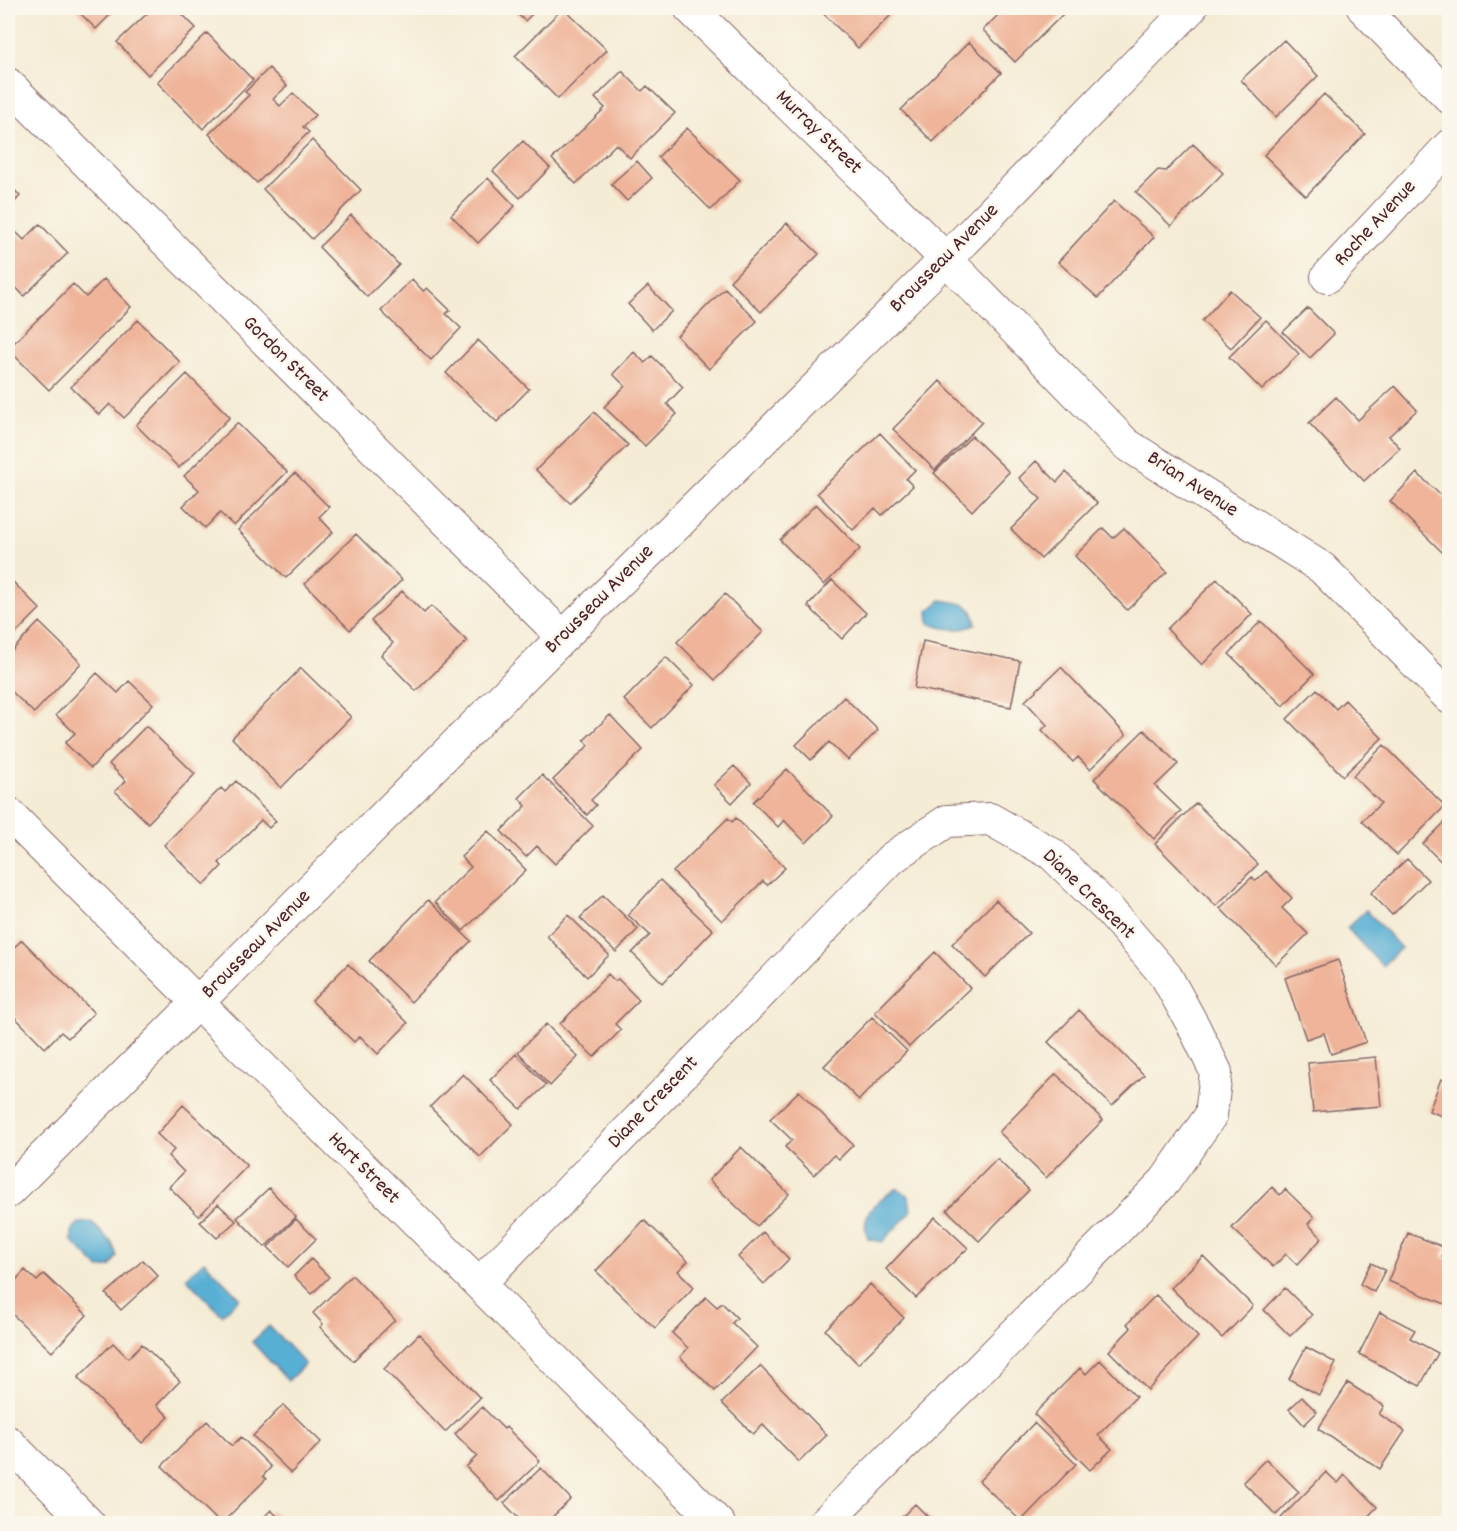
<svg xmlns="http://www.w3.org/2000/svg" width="1457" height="1531" font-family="Dekko,sans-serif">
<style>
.water{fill:#58afd4;stroke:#516780;stroke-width:1.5}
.building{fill:#efb499}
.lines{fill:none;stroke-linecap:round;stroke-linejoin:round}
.street-casing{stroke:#866767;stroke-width:34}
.street{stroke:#fff;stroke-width:32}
.labels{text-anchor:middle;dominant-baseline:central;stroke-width:5;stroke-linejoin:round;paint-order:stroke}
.street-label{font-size:21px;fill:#4a1f2b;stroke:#fbf7ec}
</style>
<rect width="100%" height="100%" fill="#fbf7ec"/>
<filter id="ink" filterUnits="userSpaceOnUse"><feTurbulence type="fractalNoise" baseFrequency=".0167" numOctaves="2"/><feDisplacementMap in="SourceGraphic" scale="12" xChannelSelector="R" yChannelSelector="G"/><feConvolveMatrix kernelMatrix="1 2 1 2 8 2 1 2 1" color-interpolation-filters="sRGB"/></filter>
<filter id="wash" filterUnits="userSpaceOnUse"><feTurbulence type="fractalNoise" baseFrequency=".008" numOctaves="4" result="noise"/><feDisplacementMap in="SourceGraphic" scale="24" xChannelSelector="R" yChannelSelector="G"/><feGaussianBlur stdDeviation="1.35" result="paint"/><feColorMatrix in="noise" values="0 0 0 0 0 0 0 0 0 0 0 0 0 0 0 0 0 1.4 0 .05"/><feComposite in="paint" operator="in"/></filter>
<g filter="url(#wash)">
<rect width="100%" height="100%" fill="#f5ecd6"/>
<path class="water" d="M 941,600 C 961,604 972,601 976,624 C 963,632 944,630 929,623 L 928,611 Z
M 1366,910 L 1401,948 L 1382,966 L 1347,928 Z
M 897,1188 L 909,1196 L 911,1212 L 882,1242 L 868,1239 C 858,1214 877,1201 897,1188 Z
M 91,1222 L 112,1243 L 117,1256 L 110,1267 L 99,1268 L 72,1241 L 72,1230 L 79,1223 Z
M 204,1261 L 240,1298 L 222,1315 L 186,1278 Z
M 269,1326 L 305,1364 L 288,1381 L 252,1342 Z"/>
<g id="blocks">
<path class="building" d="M 75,8 L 117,8 L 96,29 Z
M 153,8 L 176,8 L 196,28 L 148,75 L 117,42 Z
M 511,8 L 538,8 L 525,21 Z
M 563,8 L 607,50 L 558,99 L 515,56 Z
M 818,8 L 898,8 L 858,48 Z
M 1005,8 L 1056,8 L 1063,14 L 1015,62 L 983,30 Z
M 207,33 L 253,80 L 203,129 L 157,82 Z
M 1284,40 L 1318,76 L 1276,117 L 1241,80 Z
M 969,42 L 1001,73 L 933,142 L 901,110 Z
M 269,68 L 287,86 L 273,99 L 280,106 L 293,93 L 315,115 L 303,127 L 309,132 L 257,183 L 209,134 L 249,95 L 245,92 Z
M 622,71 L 642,91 L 647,86 L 675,113 L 630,158 L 616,144 L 576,184 L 552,159 L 605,108 L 595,98 Z
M 1324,94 L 1365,134 L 1306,196 L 1264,155 Z
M 687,128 L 740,180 L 711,210 L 658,157 Z
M 312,140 L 361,190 L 312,239 L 263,189 Z
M 523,141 L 550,168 L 520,198 L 493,171 Z
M 1193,144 L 1223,173 L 1171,226 L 1136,192 L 1158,170 L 1166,171 Z
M 637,161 L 652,178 L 627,201 L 611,184 Z
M 488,178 L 515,206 L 478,243 L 451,215 Z
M 8,183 L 20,196 L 8,209 Z
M 1114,201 L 1154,237 L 1098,298 L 1058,262 Z
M 351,215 L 399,265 L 367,297 L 319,247 Z
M 787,223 L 819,254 L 761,312 L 730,281 Z
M 40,224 L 68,253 L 24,296 L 8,279 L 8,230 L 11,227 L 24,240 Z
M 104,279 L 131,307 L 49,390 L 8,349 L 73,284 L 86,297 Z
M 412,279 L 423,291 L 427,288 L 450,310 L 446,314 L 461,328 L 431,360 L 381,311 Z
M 648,286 L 672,311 L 652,330 L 628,304 Z
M 725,288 L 757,321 L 709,369 L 677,336 Z
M 1230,290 L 1260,317 L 1231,348 L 1202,321 Z
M 1308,308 L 1334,334 L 1310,358 L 1283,332 Z
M 138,320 L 180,362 L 124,418 L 110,404 L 99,415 L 71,387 Z
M 1266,320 L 1299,354 L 1262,390 L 1229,357 Z
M 478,340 L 529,389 L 497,422 L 446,373 Z
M 634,352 L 645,363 L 652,356 L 683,387 L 667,404 L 677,414 L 645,446 L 604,407 L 625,386 L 613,374 Z
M 187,374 L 230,417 L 179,468 L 136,425 Z
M 940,381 L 982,422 L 935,470 L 893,429 Z
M 1395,386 L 1417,410 L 1389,436 L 1400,448 L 1364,481 L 1309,423 L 1336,397 L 1358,420 Z
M 594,412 L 628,445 L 570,503 L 536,470 Z
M 237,423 L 287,472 L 234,526 L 220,513 L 205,528 L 183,506 L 199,490 L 184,476 Z
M 880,433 L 915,470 L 906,479 L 913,486 L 882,515 L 875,508 L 853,530 L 817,493 Z
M 972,436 L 1009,472 L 972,511 L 934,473 Z
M 1036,461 L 1057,482 L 1066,472 L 1097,503 L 1041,559 L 1011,529 L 1041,499 L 1019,478 Z
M 295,473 L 329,507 L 319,517 L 333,532 L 286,578 L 238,530 Z
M 1417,473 L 1450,504 L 1450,544 L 1442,552 L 1390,501 Z
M 816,504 L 860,549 L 824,585 L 780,540 Z
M 1103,528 L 1113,538 L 1124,528 L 1167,572 L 1127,610 L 1075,556 Z
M 356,534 L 402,580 L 350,630 L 305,584 Z
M 8,577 L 40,609 L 8,641 Z
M 1217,579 L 1252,614 L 1202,665 L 1167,629 Z
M 832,580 L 866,613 L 842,639 L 808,606 Z
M 402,591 L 424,613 L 431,606 L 467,641 L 416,691 L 381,655 L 393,643 L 371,621 Z
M 725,594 L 763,632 L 715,680 L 677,642 Z
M 1261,621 L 1314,674 L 1283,706 L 1229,654 Z
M 39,622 L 81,663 L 34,713 L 8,688 L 8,655 Z
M 923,641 L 1020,661 L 1011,707 L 914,688 Z
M 666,657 L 694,685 L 652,728 L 624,700 Z
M 1061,667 L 1126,735 L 1090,769 L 1078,757 L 1073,762 L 1042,730 L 1047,725 L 1025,701 Z
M 301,668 L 351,717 L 281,788 L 232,738 Z
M 97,673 L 118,693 L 129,681 L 153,704 L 91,768 L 65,743 L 75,733 L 56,715 Z
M 1317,689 L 1336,709 L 1345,700 L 1382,738 L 1343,776 L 1287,719 Z
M 844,697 L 878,730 L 848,760 L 829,742 L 811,760 L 796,745 Z
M 610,715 L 643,750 L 591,800 L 596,805 L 587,815 L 553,780 L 589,745 L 584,740 Z
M 146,726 L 195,774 L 148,823 L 115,791 L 126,781 L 109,764 Z
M 1144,730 L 1178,764 L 1155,786 L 1181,811 L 1154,839 L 1094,779 Z
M 1384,745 L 1445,806 L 1397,855 L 1362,821 L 1381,803 L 1353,776 Z
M 734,766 L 751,783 L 732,803 L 714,785 Z
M 787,769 L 833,816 L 806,843 L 784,820 L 778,827 L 753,802 Z
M 542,775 L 593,826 L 555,864 L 537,846 L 526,857 L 501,831 L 526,806 L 519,798 Z
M 236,781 L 276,821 L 269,828 L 261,820 L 219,863 L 222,866 L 204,885 L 164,845 L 221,788 L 225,792 Z
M 1196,803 L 1258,864 L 1216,906 L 1155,844 Z
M 1450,817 L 1450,870 L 1423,844 Z
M 728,818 L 732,822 L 736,818 L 785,868 L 767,885 L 763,881 L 722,921 L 673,872 Z
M 488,831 L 526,870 L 463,931 L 435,902 L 471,867 L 461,857 Z
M 1407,859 L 1428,880 L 1392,915 L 1371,893 Z
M 1266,871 L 1292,898 L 1282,908 L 1308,934 L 1276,965 L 1220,908 L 1252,877 L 1256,881 Z
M 660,880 L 713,930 L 663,983 L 632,953 L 650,935 L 628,915 Z
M 603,895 L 638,929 L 616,952 L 580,918 Z
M 428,900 L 471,941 L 411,1002 L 369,961 Z
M 996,900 L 1029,933 L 985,977 L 952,944 Z
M 568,915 L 609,955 L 587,977 L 547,936 Z
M 22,940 L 94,1013 L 68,1038 L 61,1032 L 45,1048 L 8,1010 L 8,953 Z
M 935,952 L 970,988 L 909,1047 L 875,1012 Z
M 1338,960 L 1366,1042 L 1331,1054 L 1324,1033 L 1306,1039 L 1285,978 Z
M 348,964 L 408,1023 L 378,1054 L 360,1036 L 354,1042 L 312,1001 Z
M 608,974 L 615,981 L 618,979 L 639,1000 L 615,1024 L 621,1030 L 594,1057 L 560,1024 Z
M 1079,1010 L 1144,1075 L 1112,1106 L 1048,1042 Z
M 872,1017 L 907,1051 L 859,1100 L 824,1066 Z
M 546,1024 L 578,1057 L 550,1086 L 518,1052 Z
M 516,1054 L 546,1085 L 521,1109 L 490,1080 Z
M 1376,1057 L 1381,1106 L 1313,1112 L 1308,1063 Z
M 463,1074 L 513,1124 L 480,1157 L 430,1107 Z
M 1056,1074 L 1103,1120 L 1046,1178 L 999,1132 Z
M 1441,1079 L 1450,1082 L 1450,1119 L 1429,1111 Z
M 799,1091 L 853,1145 L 839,1159 L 834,1155 L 814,1175 L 785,1147 L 792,1140 L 770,1119 Z
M 183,1105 L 247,1166 L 199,1216 L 169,1187 L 184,1172 L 168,1156 L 174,1150 L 157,1134 Z
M 741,1147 L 789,1194 L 757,1226 L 709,1180 Z
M 997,1159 L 1029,1190 L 979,1241 L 947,1210 Z
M 1272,1187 L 1280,1195 L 1285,1189 L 1314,1217 L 1308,1224 L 1322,1238 L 1297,1265 L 1286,1254 L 1273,1267 L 1232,1228 Z
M 269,1188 L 296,1217 L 265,1247 L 237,1218 Z
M 218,1204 L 236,1221 L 217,1238 L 200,1222 Z
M 935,1217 L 968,1248 L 916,1298 L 886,1269 Z
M 296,1219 L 316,1239 L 288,1267 L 268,1247 Z
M 644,1220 L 688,1261 L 678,1271 L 694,1287 L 655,1328 L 596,1271 Z
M 763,1232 L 789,1259 L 764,1284 L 738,1257 Z
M 1408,1233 L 1446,1248 L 1442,1256 L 1450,1260 L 1450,1306 L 1388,1281 Z
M 1203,1256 L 1253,1306 L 1222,1338 L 1171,1288 Z
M 311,1259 L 329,1277 L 312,1294 L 294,1276 Z
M 143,1260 L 158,1276 L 121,1310 L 106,1294 Z
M 1371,1263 L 1385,1270 L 1374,1292 L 1360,1284 Z
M 25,1270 L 37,1281 L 44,1274 L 87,1315 L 52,1352 L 8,1310 L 8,1289 Z
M 352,1275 L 395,1320 L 353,1361 L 320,1327 L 323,1324 L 313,1313 Z
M 870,1284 L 904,1318 L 858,1364 L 825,1330 Z
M 1285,1288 L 1312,1315 L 1290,1336 L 1264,1310 Z
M 1156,1295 L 1198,1337 L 1148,1390 L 1109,1351 L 1131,1328 L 1127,1324 Z
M 706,1297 L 717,1307 L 722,1303 L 737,1318 L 732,1323 L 757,1347 L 715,1391 L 680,1357 L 688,1348 L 672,1333 Z
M 1380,1312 L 1415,1330 L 1410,1338 L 1438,1353 L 1420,1386 L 1359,1354 Z
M 419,1334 L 480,1398 L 445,1432 L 384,1369 Z
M 113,1343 L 128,1358 L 142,1344 L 180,1381 L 157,1405 L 169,1417 L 142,1443 L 78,1378 Z
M 1306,1347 L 1336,1363 L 1319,1395 L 1289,1379 Z
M 1100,1360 L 1136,1397 L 1098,1435 L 1112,1449 L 1090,1470 L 1034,1414 L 1080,1368 L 1086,1374 Z
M 760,1366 L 827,1435 L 799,1462 L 763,1425 L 753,1434 L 722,1403 Z
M 1348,1383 L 1384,1406 L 1379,1414 L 1405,1431 L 1380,1469 L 1318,1429 Z
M 1302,1397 L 1317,1412 L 1304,1425 L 1289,1409 Z
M 283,1405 L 321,1442 L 291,1473 L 253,1436 Z
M 482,1407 L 504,1429 L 506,1427 L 540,1461 L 499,1501 L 466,1467 L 477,1456 L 455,1434 Z
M 207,1421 L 232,1446 L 241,1437 L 271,1467 L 263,1476 L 266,1479 L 221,1524 L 162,1466 Z
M 1034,1423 L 1076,1464 L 1021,1521 L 979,1481 Z
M 1266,1459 L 1299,1492 L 1276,1515 L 1243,1482 Z
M 541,1468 L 571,1499 L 545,1524 L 524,1524 L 504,1503 Z
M 1326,1472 L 1338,1483 L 1345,1475 L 1377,1507 L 1361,1524 L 1287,1524 L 1281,1518 Z
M 915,1504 L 935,1524 L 895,1524 Z
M 271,1510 L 285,1524 L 257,1524 Z"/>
</g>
</g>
<g filter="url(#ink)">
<use href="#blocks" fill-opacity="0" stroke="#866767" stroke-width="1.5"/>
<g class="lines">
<g class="street-casing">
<path id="street" d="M 690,8 L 946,259 L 1126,444 L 1322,568 L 1450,698
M 1363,8 L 1450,98
M 8,84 L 563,637
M 1327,277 L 1450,145
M 8,813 L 719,1524
M 8,1192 L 563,637 L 946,259 L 1191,8
M 479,1284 L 892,858 L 947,821 L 990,819 L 1052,854 L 1110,911 L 1166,976 L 1194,1027 L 1216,1072 L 1211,1115 L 1165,1181 L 965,1384 L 823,1524
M 8,1442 L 89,1524"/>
</g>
<use href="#street" class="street"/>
</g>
</g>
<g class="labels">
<g class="street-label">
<text transform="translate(818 133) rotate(44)">Murray Street</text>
<text transform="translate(1376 224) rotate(-47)">Roche Avenue</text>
<text transform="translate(945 259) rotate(-45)">Brousseau Avenue</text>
<text transform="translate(285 360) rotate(45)">Gordon Street</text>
<text transform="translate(1192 485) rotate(33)">Brian Avenue</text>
<text transform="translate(600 600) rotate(-45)">Brousseau Avenue</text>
<text transform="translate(1088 895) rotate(44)">Diane Crescent</text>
<text transform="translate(257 945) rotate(-45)">Brousseau Avenue</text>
<text transform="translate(654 1103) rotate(-46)">Diane Crescent</text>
<text transform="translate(363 1169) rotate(45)">Hart Street</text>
</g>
</g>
<rect width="1457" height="1531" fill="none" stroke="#fbf7ec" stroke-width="30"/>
</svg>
